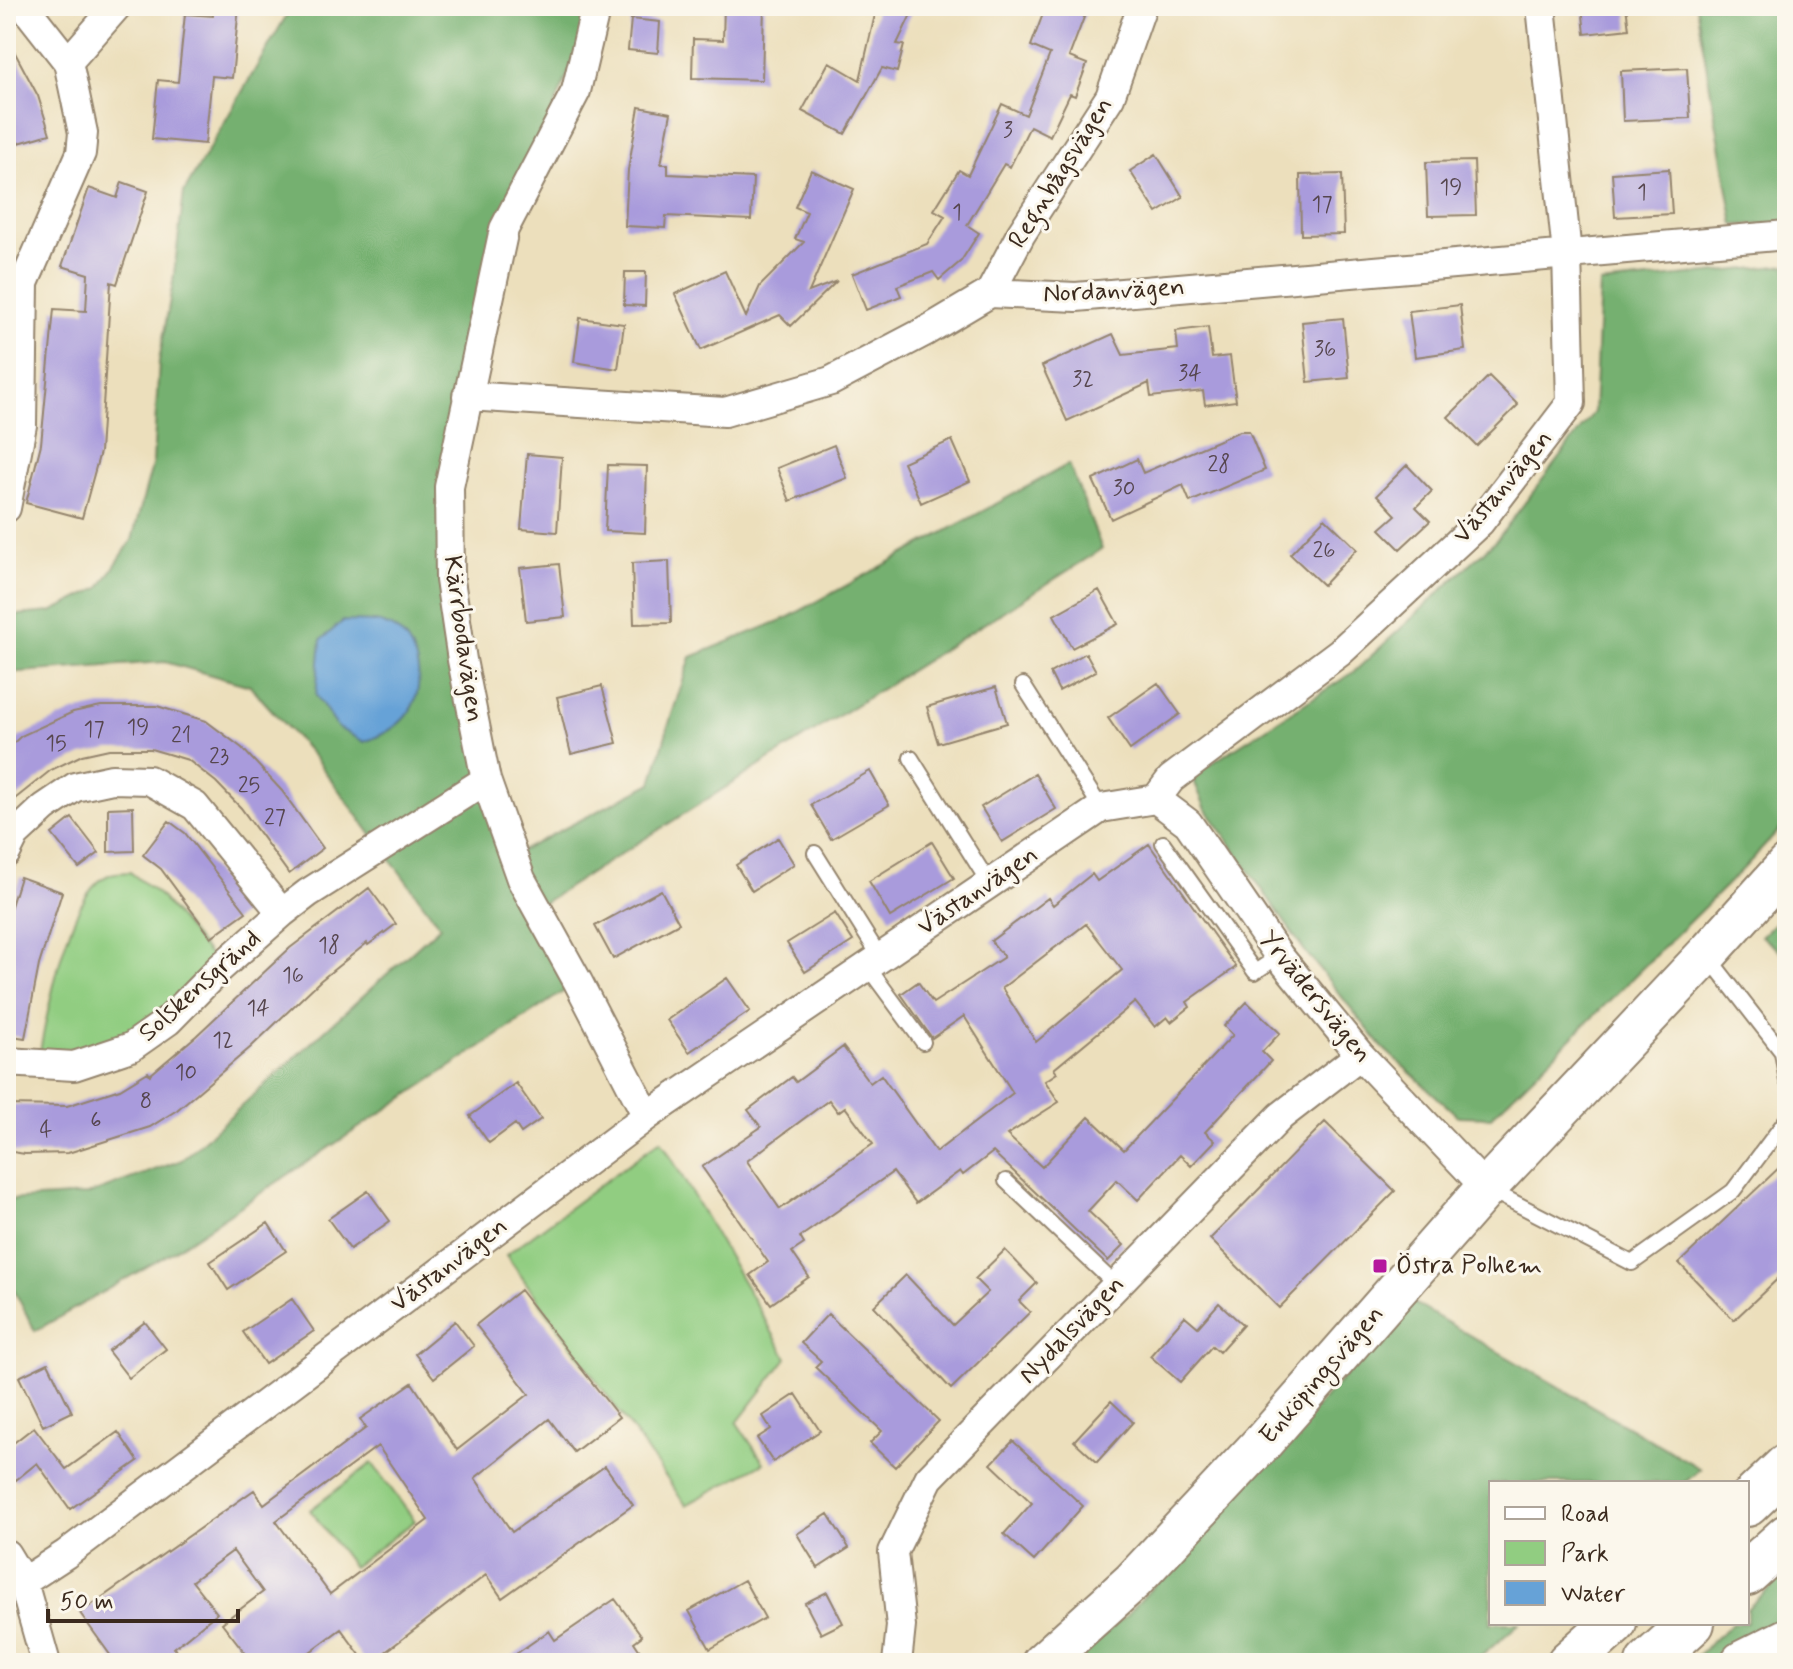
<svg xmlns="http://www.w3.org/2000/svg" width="1793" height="1669" font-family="Mynerve,sans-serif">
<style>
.green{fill:#91cd81;stroke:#667c50;stroke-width:2}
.forest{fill:#74b06f;stroke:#586d46;stroke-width:2}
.water{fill:#66a2d7;stroke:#50667a;stroke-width:2}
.building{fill:#a99bdc;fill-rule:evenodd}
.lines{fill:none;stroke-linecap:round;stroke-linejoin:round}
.lane-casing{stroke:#94846d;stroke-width:18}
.street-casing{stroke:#94846d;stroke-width:32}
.secondary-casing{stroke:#94846d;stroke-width:44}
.highway-casing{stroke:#94846d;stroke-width:48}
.lane{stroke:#fff;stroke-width:14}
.street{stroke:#fff;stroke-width:28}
.secondary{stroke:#fff;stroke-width:40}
.highway{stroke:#fff;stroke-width:44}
.poi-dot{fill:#b5179e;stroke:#fbf7ec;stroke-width:3}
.labels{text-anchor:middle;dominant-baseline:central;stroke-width:6;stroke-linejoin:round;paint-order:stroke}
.number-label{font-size:22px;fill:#56464e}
.street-label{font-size:26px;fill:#3b2a1e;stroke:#fbf7ec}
.poi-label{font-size:26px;fill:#3b2a1e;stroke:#fbf7ec;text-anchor:start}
</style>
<rect width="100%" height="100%" fill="#fbf7ec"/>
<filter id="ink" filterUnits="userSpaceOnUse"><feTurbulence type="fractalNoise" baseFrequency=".0125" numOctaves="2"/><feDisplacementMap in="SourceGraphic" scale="16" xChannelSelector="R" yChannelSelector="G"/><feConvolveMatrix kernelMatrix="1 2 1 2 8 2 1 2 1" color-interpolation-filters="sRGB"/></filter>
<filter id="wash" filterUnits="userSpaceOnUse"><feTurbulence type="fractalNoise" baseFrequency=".006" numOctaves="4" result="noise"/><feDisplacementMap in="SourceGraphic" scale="32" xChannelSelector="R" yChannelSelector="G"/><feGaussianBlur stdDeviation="1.8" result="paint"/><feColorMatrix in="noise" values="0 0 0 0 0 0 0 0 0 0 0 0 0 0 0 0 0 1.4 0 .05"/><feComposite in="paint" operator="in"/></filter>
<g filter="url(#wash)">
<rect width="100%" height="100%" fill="#ecdfbc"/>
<path class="green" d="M 130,872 L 159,895 L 220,968 L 168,1021 L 37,1065 C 47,1021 65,890 111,874 C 117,872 124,873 130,872 Z
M 661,1140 L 787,1358 L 737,1423 L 764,1463 L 686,1505 L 506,1255 Z
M 372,1463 L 415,1521 L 353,1567 L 310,1510 Z"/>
<path class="forest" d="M 292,6 L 596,6 L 504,229 L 467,396 L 450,580 L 513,855 L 652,783 L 671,717 L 691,657 L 789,617 L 1069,464 L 1102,549 L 537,907 L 578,982 L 169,1254 L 35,1331 L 6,1274 L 6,1200 L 87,1195 L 182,1160 L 440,926 L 314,757 L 250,686 L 165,662 L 6,673 L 6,616 L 51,612 L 100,588 L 132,540 L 153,462 L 159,361 L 173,282 L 184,192 Z
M 1696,6 L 1787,6 L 1787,224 L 1734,225 Z
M 1787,265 L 1787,822 L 1744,868 L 1491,1117 L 1458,1116 L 1383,1048 L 1304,950 L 1205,807 L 1192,776 L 1355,671 L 1498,538 L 1594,412 L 1600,284 Z
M 1787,911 L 1787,957 L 1761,936 Z
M 1412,1302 L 1701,1469 L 1684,1483 L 1491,1483 L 1491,1623 L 1520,1623 L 1473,1663 L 1090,1663 L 1081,1655 L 1127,1615 Z
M 1787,1572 L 1787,1628 L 1716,1663 L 1689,1663 L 1732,1623 L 1747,1623 L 1747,1609 Z"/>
<path class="water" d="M 343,621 C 355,622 375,620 386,625 C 416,636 426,678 413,705 C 404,725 383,735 364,742 L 338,728 L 316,695 L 321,640 Z"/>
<g id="blocks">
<path class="building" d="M 214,6 L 239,6 L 232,78 L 212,76 L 205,144 L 152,139 L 158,80 L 178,82 L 185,14 L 213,16 Z
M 724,6 L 764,6 L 762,80 L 692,78 L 693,39 L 723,40 Z
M 877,6 L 915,6 L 897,44 L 904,45 L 897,72 L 882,68 L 845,134 L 802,111 L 829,62 L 860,80 Z
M 1046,6 L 1071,6 L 1086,12 L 1069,57 L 1087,64 L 1075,96 L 1070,94 L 1050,136 L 1030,126 L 1010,167 L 1004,164 L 967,225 L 979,233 L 961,261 L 939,280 L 933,272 L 897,286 L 901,296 L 866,310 L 852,274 L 927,244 L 945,216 L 934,210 L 959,170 L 968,175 L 1002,104 L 1026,115 L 1050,54 L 1031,46 Z
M 1582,6 L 1626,6 L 1629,29 L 1585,34 Z
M 631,19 L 660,22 L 658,53 L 628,50 Z
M 6,36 L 38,96 L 50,134 L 12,145 L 6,125 Z
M 1687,68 L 1690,118 L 1623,121 L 1621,71 Z
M 639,107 L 671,113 L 661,164 L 668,164 L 668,174 L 753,178 L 751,220 L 666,216 L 665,228 L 625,226 L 628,170 Z
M 1156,154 L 1183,197 L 1157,213 L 1130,171 Z
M 1474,161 L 1476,215 L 1428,216 L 1426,162 Z
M 1669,169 L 1672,214 L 1615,217 L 1612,173 Z
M 811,170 L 854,189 L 809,292 L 837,281 L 791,326 L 780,315 L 701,350 L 675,294 L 725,271 L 746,317 L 760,286 L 804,242 L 795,239 L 807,212 L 795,207 Z
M 1342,174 L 1344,234 L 1301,235 L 1300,175 Z
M 122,182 L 148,191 L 117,284 L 111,282 L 100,452 L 82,518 L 26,503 L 41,444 L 54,309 L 86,311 L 88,274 L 62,266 L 89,188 L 117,198 Z
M 625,272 L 646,272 L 645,306 L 624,305 Z
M 1460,305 L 1465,350 L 1415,357 L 1409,311 Z
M 580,318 L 624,324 L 618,369 L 574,362 Z
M 1343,318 L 1349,378 L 1308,382 L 1302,322 Z
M 1208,327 L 1212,358 L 1230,356 L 1236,401 L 1205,405 L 1203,391 L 1151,397 L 1149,383 L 1067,421 L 1042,366 L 1113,334 L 1123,355 L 1178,349 L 1176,331 Z
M 1489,376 L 1518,405 L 1477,446 L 1448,417 Z
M 1240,431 L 1249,431 L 1265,470 L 1190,502 L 1183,485 L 1111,519 L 1093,480 L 1137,459 L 1143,473 Z
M 952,440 L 970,481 L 921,503 L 903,462 Z
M 834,445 L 847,478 L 790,501 L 777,468 Z
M 527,454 L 562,457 L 557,532 L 521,529 Z
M 608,465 L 647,466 L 645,533 L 605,531 Z
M 1407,465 L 1432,491 L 1416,507 L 1430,521 L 1400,549 L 1380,529 L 1396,515 L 1377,495 Z
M 1325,518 L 1357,549 L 1323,585 L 1290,554 Z
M 669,561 L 671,623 L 634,624 L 632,563 Z
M 559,564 L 565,617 L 526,621 L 520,568 Z
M 1099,590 L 1118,624 L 1072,648 L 1054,615 Z
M 1086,653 L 1096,671 L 1059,691 L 1050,673 Z
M 1158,683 L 1180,714 L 1130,750 L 1108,718 Z
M 602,686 L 617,743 L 571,754 L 557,697 Z
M 996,687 L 1007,723 L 938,743 L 927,707 Z
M 101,706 L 157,706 L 206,721 L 242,748 L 282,791 L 323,848 L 289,874 L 241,808 L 216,782 L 188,760 L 151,749 L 109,749 L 82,755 L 51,770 L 6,806 L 6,750 L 21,736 L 73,712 Z
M 870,771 L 889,805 L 831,839 L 811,805 Z
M 1035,774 L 1056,809 L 1002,842 L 981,807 Z
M 133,807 L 134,851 L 108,852 L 108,808 Z
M 72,818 L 99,853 L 79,868 L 52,834 Z
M 169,821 L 185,833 L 246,912 L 211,937 L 161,869 L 143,855 Z
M 778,838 L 794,864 L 752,891 L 736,865 Z
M 932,842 L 954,878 L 890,917 L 869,881 Z
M 1149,844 L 1236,967 L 1187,1002 L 1190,1007 L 1171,1022 L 1167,1017 L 1155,1027 L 1135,1002 L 1054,1069 L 1057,1073 L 1045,1081 L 1059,1102 L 1007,1135 L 1042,1167 L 1089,1117 L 1124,1150 L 1233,1035 L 1224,1026 L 1247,1002 L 1280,1033 L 1262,1052 L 1271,1061 L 1205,1132 L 1215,1141 L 1191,1166 L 1180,1155 L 1138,1200 L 1117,1180 L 1088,1211 L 1124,1245 L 1108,1261 L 993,1152 L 963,1175 L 960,1171 L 916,1203 L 893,1172 L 800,1237 L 804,1244 L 792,1252 L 809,1277 L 771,1304 L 750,1275 L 768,1262 L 702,1167 L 761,1127 L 748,1110 L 792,1077 L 796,1082 L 843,1047 L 870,1083 L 881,1075 L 936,1152 L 1013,1093 L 964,1016 L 932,1038 L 901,994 L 918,982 L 933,1003 L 1004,957 L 991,941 L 1048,898 L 1053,905 L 1092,874 L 1097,881 ZM 1086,924 L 1122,970 L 1036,1042 L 1002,988 ZM 829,1100 L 838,1112 L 845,1107 L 873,1144 L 780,1209 L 747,1161 Z
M 20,877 L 62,892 L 39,965 L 25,1038 L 6,1035 L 6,922 Z
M 369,888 L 396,924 L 368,945 L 367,943 L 321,980 L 251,1047 L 177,1110 L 150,1127 L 68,1153 L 25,1154 L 6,1151 L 6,1105 L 67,1106 L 120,1089 L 148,1072 L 150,1075 L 196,1036 L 290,948 Z
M 661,890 L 679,923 L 613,959 L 595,926 Z
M 835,913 L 853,941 L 805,972 L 787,943 Z
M 727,978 L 750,1011 L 689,1052 L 667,1020 Z
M 516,1083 L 541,1119 L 521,1133 L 515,1124 L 489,1143 L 470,1116 Z
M 1325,1122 L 1395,1191 L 1279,1308 L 1210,1239 Z
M 1787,1160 L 1787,1270 L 1734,1320 L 1679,1263 Z
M 368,1191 L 390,1221 L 350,1249 L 328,1219 Z
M 268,1223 L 286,1251 L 228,1290 L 210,1262 Z
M 1005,1250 L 1037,1283 L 1019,1301 L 1030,1312 L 951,1389 L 874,1306 L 906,1275 L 953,1325 L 988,1292 L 975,1279 Z
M 520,1290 L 619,1417 L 574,1452 L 549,1419 L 475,1478 L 512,1532 L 605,1466 L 633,1505 L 502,1598 L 486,1575 L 371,1663 L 366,1663 L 341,1629 L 295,1663 L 253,1663 L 222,1623 L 263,1592 L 233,1551 L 192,1581 L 217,1613 L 174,1648 L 185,1663 L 116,1663 L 80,1613 L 254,1490 L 264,1504 L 366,1428 L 360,1419 L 412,1383 L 457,1450 L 529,1394 L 476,1325 ZM 378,1446 L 428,1520 L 330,1594 L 276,1521 Z
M 292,1299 L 314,1331 L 265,1364 L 243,1332 Z
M 1219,1303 L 1243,1325 L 1219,1352 L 1212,1346 L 1180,1382 L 1150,1356 L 1185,1316 L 1198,1327 Z
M 828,1314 L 939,1421 L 895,1467 L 870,1443 L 882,1431 L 815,1367 L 821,1361 L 801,1343 Z
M 455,1321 L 474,1346 L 434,1378 L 415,1354 Z
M 145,1322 L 166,1349 L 129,1378 L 108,1351 Z
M 48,1363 L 72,1412 L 43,1426 L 19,1377 Z
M 796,1394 L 820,1431 L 773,1462 L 757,1438 L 771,1429 L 763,1416 Z
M 1111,1401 L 1133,1422 L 1097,1462 L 1074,1441 Z
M 34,1427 L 66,1469 L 118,1432 L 138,1461 L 70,1509 L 37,1463 L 16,1480 L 6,1467 L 6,1449 Z
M 1013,1441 L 1083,1506 L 1034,1561 L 1004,1534 L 1032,1503 L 991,1464 Z
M 828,1514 L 849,1548 L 818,1568 L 797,1534 Z
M 744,1580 L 765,1618 L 710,1649 L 689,1611 Z
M 827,1592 L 843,1623 L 821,1634 L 805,1603 Z
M 615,1599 L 642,1636 L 634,1642 L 648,1663 L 503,1663 L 549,1631 L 555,1640 Z"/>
</g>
</g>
<g filter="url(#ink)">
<use href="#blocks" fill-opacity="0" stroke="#94846d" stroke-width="2"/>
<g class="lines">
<g class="lane-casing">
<path id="lane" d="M 1023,685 L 1101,808
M 911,758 L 989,883
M 1163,843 L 1255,972 L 1279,956
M 815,853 L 880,957
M 1709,958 L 1782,1052 L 1787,1081
M 867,966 L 923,1042
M 1006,1181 L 1116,1285
M 1488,1189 L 1632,1263 L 1733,1191 L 1787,1119"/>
</g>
<g class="street-casing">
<path id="street" d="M 596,6 L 576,91 L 504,229 L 449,487 L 450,580 L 462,660 L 486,780 L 521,879 L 578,982 L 647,1116
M 68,62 L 117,6
M 990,293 L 1021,234 L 1110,97 L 1142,6
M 467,396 L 725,412 L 831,381 L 926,331 L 990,293 L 1076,297 L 1787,235
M 6,508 L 22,425 L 24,283 L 81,153 L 83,133 L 68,62 L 24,6
M 1156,799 L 1188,823 L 1279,956 L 1360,1055 L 1486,1188
M 6,853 L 15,835 L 44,808 L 75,787 L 112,779 L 149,780 L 195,806 L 282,913
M 6,1062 L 74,1066 L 131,1047 L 168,1021 L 220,968 L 282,913 L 308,893 L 486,780
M 6,1554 L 23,1582 L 46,1663
M 23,1582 L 66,1554 L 647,1116 L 1101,808 L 1156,799 L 1171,779 L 1340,652 L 1480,522 L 1571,403 L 1567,254 L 1541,6
M 897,1663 L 901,1626 L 893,1552 L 929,1478 L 1281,1116 L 1360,1055"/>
</g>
<g class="secondary-casing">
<path id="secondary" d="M 1042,1663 L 1133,1581 L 1263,1442 L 1486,1188 L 1707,954 L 1787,865"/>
</g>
<g class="highway-casing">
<path id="highway" d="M 1747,1504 L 1787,1466
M 1747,1573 L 1787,1537
M 1569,1663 L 1614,1623
M 1648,1663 L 1692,1623
M 1743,1663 L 1787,1641"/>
</g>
<use href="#lane" class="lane"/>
<use href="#street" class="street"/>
<use href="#secondary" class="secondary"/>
<use href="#highway" class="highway"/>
</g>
</g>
<rect class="poi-dot" x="1372" y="1258" width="16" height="16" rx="4"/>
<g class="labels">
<g class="number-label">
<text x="1008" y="131">3</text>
<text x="1451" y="188">19</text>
<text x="1642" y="193">1</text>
<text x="1322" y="205">17</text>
<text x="957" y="213">1</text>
<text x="1325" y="350">36</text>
<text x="1190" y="374">34</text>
<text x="1083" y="380">32</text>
<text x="1219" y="465">28</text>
<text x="1124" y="489">30</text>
<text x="1324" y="551">26</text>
<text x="138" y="728">19</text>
<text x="94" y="730">17</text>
<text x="181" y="736">21</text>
<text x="56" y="744">15</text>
<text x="219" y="757">23</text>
<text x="249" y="786">25</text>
<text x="275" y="818">27</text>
<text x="329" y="946">18</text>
<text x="293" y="976">16</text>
<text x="258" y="1009">14</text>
<text x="223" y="1041">12</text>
<text x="186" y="1073">10</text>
<text x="146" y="1102">8</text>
<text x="96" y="1121">6</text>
<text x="46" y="1130">4</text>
</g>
<g class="street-label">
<text transform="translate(1061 173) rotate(-58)">Regnbågsvägen</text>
<text transform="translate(1114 291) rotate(-3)">Nordanvägen</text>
<text transform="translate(1503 487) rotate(-50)">Västanvägen</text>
<text transform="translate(463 639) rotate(82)">Kärrbodavägen</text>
<text transform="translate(978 891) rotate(-34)">Västanvägen</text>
<text transform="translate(200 986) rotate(-42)">Solskensgränd</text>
<text transform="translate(1315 997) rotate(51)">Yrvädersvägen</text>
<text transform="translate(449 1265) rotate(-37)">Västanvägen</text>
<text transform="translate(1072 1330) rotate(-46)">Nydalsvägen</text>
<text transform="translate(1322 1375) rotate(-49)">Enköpingsvägen</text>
</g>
<g class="poi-label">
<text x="1396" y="1266">Östra Polhem</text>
</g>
</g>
<rect width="1793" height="1669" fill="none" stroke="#fbf7ec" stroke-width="32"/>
<rect x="1489" y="1481" width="260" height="144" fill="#fbf7ec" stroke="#aea59a" stroke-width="2"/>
<rect x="1505" y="1507" width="40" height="12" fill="#ffffff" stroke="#aea59a" stroke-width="2"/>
<text x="1561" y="1521" font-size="24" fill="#3b2a1e">Road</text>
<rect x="1505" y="1541" width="40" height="24" fill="#91cd81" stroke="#aea59a" stroke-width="2"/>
<text x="1561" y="1561" font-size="24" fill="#3b2a1e">Park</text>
<rect x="1505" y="1581" width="40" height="24" fill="#66a2d7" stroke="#aea59a" stroke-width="2"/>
<text x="1561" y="1601" font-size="24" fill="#3b2a1e">Water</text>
<path d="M48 1609v12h190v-12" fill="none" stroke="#3b2a1e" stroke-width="4"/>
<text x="60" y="1609" font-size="24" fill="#3b2a1e" stroke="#fbf7ec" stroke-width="6" paint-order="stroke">50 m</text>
</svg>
